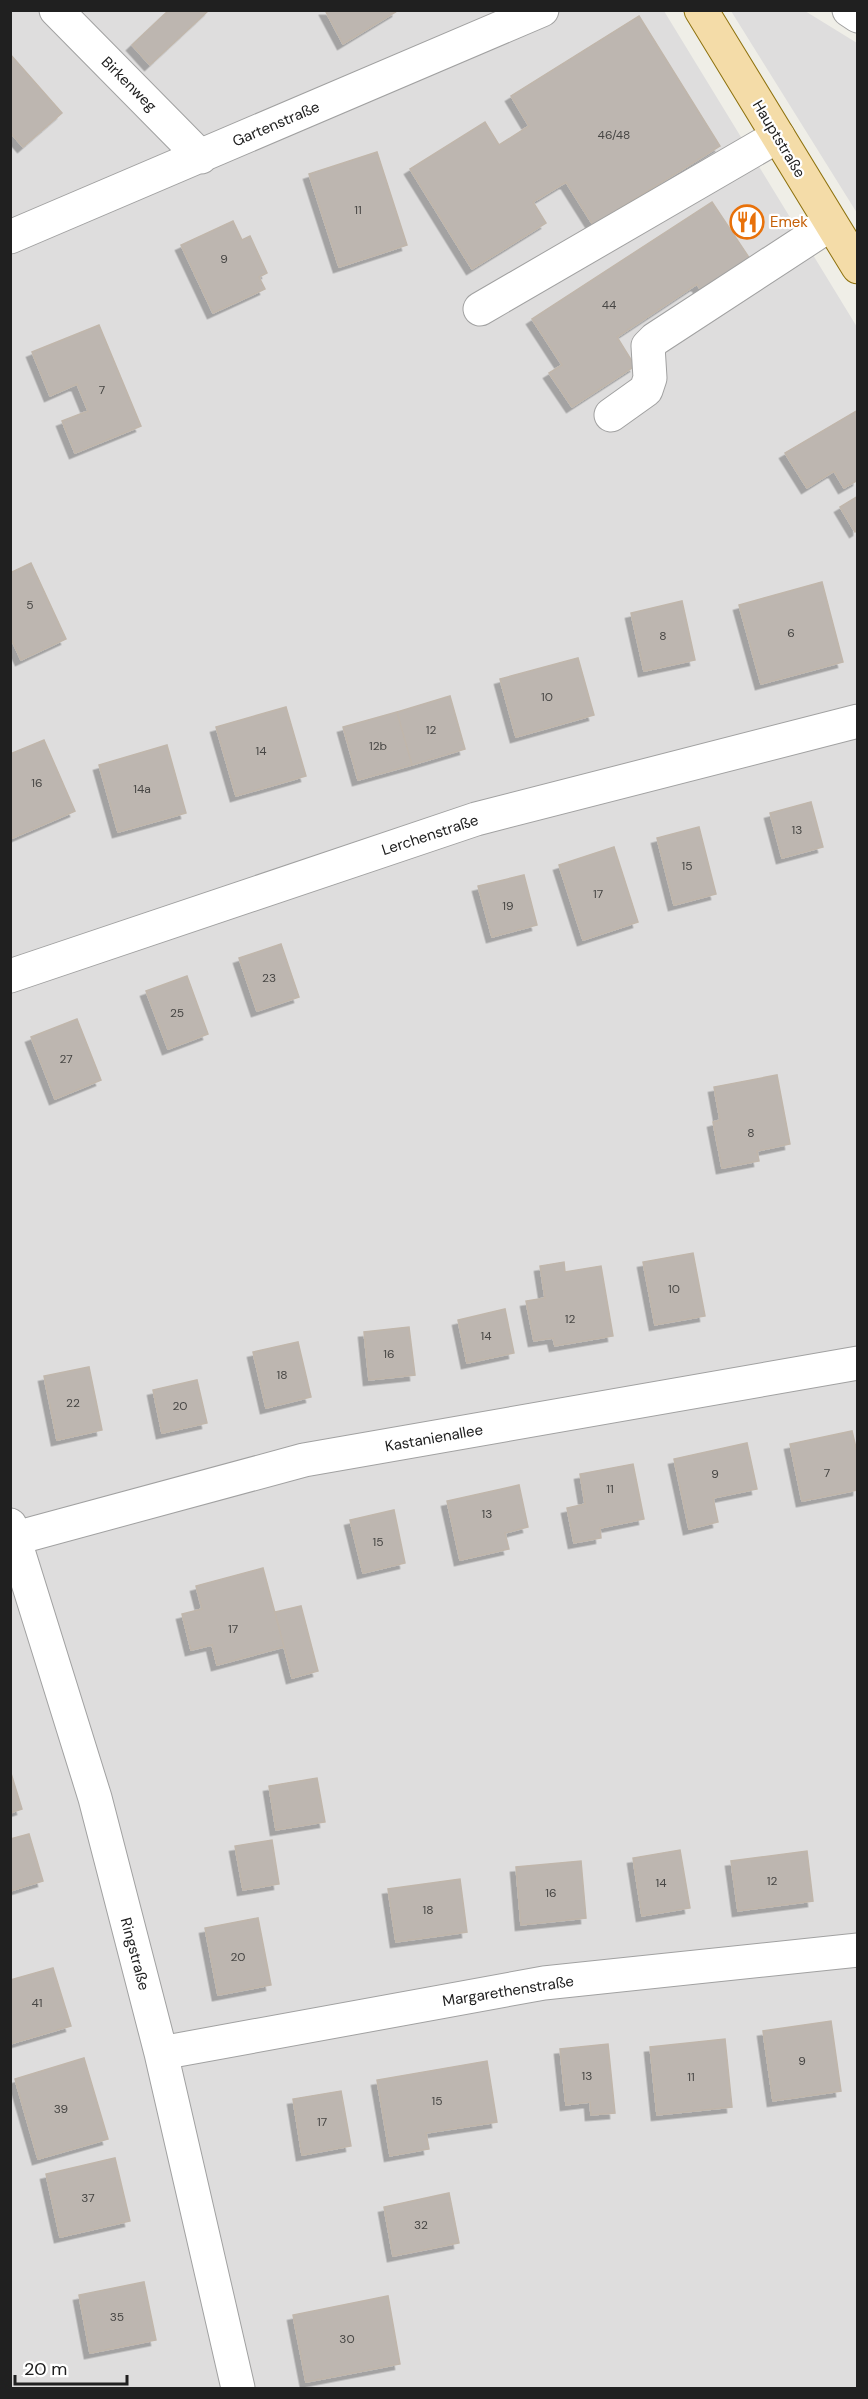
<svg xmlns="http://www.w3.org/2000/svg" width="868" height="2399" font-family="'DM Sans',sans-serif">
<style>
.residential{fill:#dedddd}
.building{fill:#bdb6b0;stroke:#c0b6ab;stroke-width:1.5;filter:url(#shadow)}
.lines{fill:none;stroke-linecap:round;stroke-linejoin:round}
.minor-casing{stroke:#a1a1a1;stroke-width:35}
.major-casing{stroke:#8e720e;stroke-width:35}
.minor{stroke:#fff;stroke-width:33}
.major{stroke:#f4dca8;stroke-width:33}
.labels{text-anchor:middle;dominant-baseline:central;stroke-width:4.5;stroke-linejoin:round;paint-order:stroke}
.number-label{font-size:12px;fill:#474644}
.street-label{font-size:15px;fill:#202020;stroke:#fff}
.food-label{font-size:15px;fill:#c56008;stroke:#fff;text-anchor:start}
</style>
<defs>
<filter id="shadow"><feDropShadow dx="-5.5" dy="5.5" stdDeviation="0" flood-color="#0004"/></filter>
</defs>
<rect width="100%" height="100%" fill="#efeee7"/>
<path class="residential" d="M 11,11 L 664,11 L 857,327 L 857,2388 L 11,2388 Z
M 731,11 L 805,11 L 857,43 L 857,213 Z"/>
<path class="building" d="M 169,10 L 209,10 L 150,65 L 132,45 Z
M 325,10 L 397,10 L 397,11 L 343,44 Z
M 639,16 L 720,146 L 593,225 L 566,182 L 533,202 L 546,223 L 472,269 L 410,169 L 485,122 L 499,145 L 529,126 L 511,96 Z
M 10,54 L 62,113 L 23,147 L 10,132 Z
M 377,152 L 407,245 L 339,267 L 309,174 Z
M 712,202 L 750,259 L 701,291 L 697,284 L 617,337 L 635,366 L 572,407 L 549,373 L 562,365 L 532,319 Z
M 233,221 L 242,240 L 250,236 L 267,273 L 259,277 L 265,289 L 213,313 L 181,245 Z
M 99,325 L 141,426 L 75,453 L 62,421 L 88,411 L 77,384 L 50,396 L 32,352 Z
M 858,410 L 858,480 L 844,488 L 834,471 L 807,488 L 785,453 Z
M 858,496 L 858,530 L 855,532 L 840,507 Z
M 31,563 L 66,639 L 21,660 L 10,636 L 10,573 Z
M 822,582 L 843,662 L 761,684 L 739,605 Z
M 682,601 L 695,660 L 644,671 L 631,613 Z
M 578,658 L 594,715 L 516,737 L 500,679 Z
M 450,696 L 465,749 L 412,765 L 397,712 Z
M 286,707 L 306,776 L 236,796 L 216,727 Z
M 397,712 L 412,765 L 358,780 L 343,727 Z
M 44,740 L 75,811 L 10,839 L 10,754 Z
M 167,745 L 186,813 L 118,832 L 99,765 Z
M 811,802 L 823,847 L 782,858 L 770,813 Z
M 699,827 L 716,894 L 674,905 L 657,838 Z
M 614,847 L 638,922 L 583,940 L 559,865 Z
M 524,875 L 537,925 L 492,937 L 478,886 Z
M 281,944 L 299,997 L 257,1011 L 239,958 Z
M 187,976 L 208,1034 L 168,1049 L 146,991 Z
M 77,1019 L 101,1080 L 55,1099 L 31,1037 Z
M 777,1075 L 790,1144 L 757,1151 L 759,1161 L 722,1168 L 713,1122 L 720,1120 L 714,1087 Z
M 693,1253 L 705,1316 L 655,1325 L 643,1262 Z
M 564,1262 L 565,1272 L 601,1266 L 613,1336 L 555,1346 L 553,1338 L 534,1341 L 526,1301 L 545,1298 L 540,1266 Z
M 505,1309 L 514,1353 L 467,1363 L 458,1320 Z
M 409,1327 L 415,1375 L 369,1380 L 364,1332 Z
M 298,1342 L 311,1397 L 266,1408 L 253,1352 Z
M 89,1367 L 102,1430 L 57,1440 L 44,1376 Z
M 197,1380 L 207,1423 L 162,1433 L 153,1390 Z
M 852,1431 L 858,1456 L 858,1490 L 802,1501 L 790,1444 Z
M 747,1443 L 757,1489 L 713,1498 L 718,1522 L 689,1529 L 674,1459 Z
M 633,1464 L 644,1519 L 600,1528 L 601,1538 L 574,1543 L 567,1508 L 585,1504 L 580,1474 Z
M 519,1485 L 528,1527 L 505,1533 L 509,1549 L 460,1560 L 447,1501 Z
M 394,1510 L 405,1563 L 363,1573 L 350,1520 Z
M 263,1568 L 284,1647 L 217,1665 L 212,1645 L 191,1650 L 182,1614 L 202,1609 L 196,1586 Z
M 301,1606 L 318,1671 L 292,1678 L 275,1612 Z
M 10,1770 L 22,1809 L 10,1813 Z
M 317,1778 L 325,1822 L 276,1830 L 269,1786 Z
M 29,1834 L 43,1881 L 10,1891 L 10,1839 Z
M 272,1840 L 279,1884 L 243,1890 L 235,1846 Z
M 680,1850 L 690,1908 L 642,1916 L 633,1858 Z
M 807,1851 L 813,1901 L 738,1911 L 731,1861 Z
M 581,1861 L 586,1918 L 521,1925 L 516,1867 Z
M 460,1879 L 467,1932 L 396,1942 L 388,1889 Z
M 258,1918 L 271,1985 L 218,1995 L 205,1928 Z
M 53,1968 L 71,2026 L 10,2044 L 10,1980 Z
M 831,2021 L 841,2091 L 773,2101 L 763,2031 Z
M 725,2039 L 732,2107 L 657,2115 L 650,2047 Z
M 608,2044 L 615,2113 L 591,2115 L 590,2102 L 566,2105 L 560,2049 Z
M 84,2058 L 108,2139 L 38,2159 L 15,2079 Z
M 487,2061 L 497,2122 L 426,2133 L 429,2149 L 390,2156 L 377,2080 Z
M 341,2091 L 351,2146 L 302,2155 L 293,2099 Z
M 115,2158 L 130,2221 L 60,2237 L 46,2174 Z
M 449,2193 L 459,2243 L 393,2256 L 384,2207 Z
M 144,2282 L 156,2340 L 90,2353 L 79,2295 Z
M 388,2296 L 400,2364 L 306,2382 L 293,2315 Z"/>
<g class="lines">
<g class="minor-casing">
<path id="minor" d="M 56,10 L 201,157
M 849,10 L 858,16
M 10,237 L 542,10
M 480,309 L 778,136
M 611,415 L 646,390 L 650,378 L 648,346 L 655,339 L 831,224
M 10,976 L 476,819 L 858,721
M 10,1525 L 95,1798 L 161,2053 L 238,2388
M 16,1538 L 304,1460 L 858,1363
M 161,2053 L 544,1983 L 858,1950"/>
</g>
<g class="major-casing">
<path id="major" d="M 701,10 L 858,267"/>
</g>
<use href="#minor" class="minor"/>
<use href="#major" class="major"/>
</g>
<defs>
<g id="restaurant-ring" transform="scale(1.725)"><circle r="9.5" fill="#fff" stroke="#e8710a" stroke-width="1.5"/><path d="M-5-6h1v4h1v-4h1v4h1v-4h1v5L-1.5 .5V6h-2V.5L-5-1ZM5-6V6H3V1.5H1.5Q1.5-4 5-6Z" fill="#e8710a"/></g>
</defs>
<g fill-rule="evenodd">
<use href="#restaurant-ring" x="747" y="222"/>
</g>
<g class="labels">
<g class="number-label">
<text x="614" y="135">46/48</text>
<text x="358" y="210">11</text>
<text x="224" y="259">9</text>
<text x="609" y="305">44</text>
<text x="102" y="390">7</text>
<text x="30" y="605">5</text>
<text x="791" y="633">6</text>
<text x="663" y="636">8</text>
<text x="547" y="697">10</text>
<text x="431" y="730">12</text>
<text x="378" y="746">12b</text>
<text x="261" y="751">14</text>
<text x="37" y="783">16</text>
<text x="142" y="789">14a</text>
<text x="797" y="830">13</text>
<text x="687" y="866">15</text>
<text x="598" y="894">17</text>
<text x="508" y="906">19</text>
<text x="269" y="978">23</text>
<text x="177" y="1013">25</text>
<text x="66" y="1059">27</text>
<text x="751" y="1133">8</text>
<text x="674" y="1289">10</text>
<text x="570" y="1319">12</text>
<text x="486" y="1336">14</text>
<text x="389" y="1354">16</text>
<text x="282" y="1375">18</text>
<text x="73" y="1403">22</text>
<text x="180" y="1406">20</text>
<text x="827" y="1473">7</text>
<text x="715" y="1474">9</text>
<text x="610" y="1489">11</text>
<text x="487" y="1514">13</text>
<text x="378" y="1542">15</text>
<text x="233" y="1629">17</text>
<text x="772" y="1881">12</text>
<text x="661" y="1883">14</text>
<text x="551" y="1893">16</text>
<text x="428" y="1910">18</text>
<text x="238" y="1957">20</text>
<text x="37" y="2003">41</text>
<text x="802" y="2061">9</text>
<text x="587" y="2076">13</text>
<text x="691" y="2077">11</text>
<text x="437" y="2101">15</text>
<text x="61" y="2109">39</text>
<text x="322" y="2122">17</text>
<text x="88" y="2198">37</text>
<text x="421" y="2225">32</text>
<text x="117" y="2317">35</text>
<text x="347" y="2339">30</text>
</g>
<g class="street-label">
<text transform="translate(129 84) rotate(45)">Birkenweg</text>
<text transform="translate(276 124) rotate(-23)">Gartenstraße</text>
<text transform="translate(779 139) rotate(59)">Hauptstraße</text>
<text transform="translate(430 835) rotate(-18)">Lerchenstraße</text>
<text transform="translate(434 1438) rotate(-10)">Kastanienallee</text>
<text transform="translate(135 1954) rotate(75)">Ringstraße</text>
<text transform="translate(508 1991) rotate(-9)">Margarethenstraße</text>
</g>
<g class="food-label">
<text x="770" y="222">Emek</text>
</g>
</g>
<rect width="868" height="2399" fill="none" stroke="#202020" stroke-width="24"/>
<path d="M15 2375v9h112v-9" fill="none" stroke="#202020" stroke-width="3"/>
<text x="24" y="2375" font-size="18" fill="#202020" stroke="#ffffff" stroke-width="4.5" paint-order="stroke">20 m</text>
</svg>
